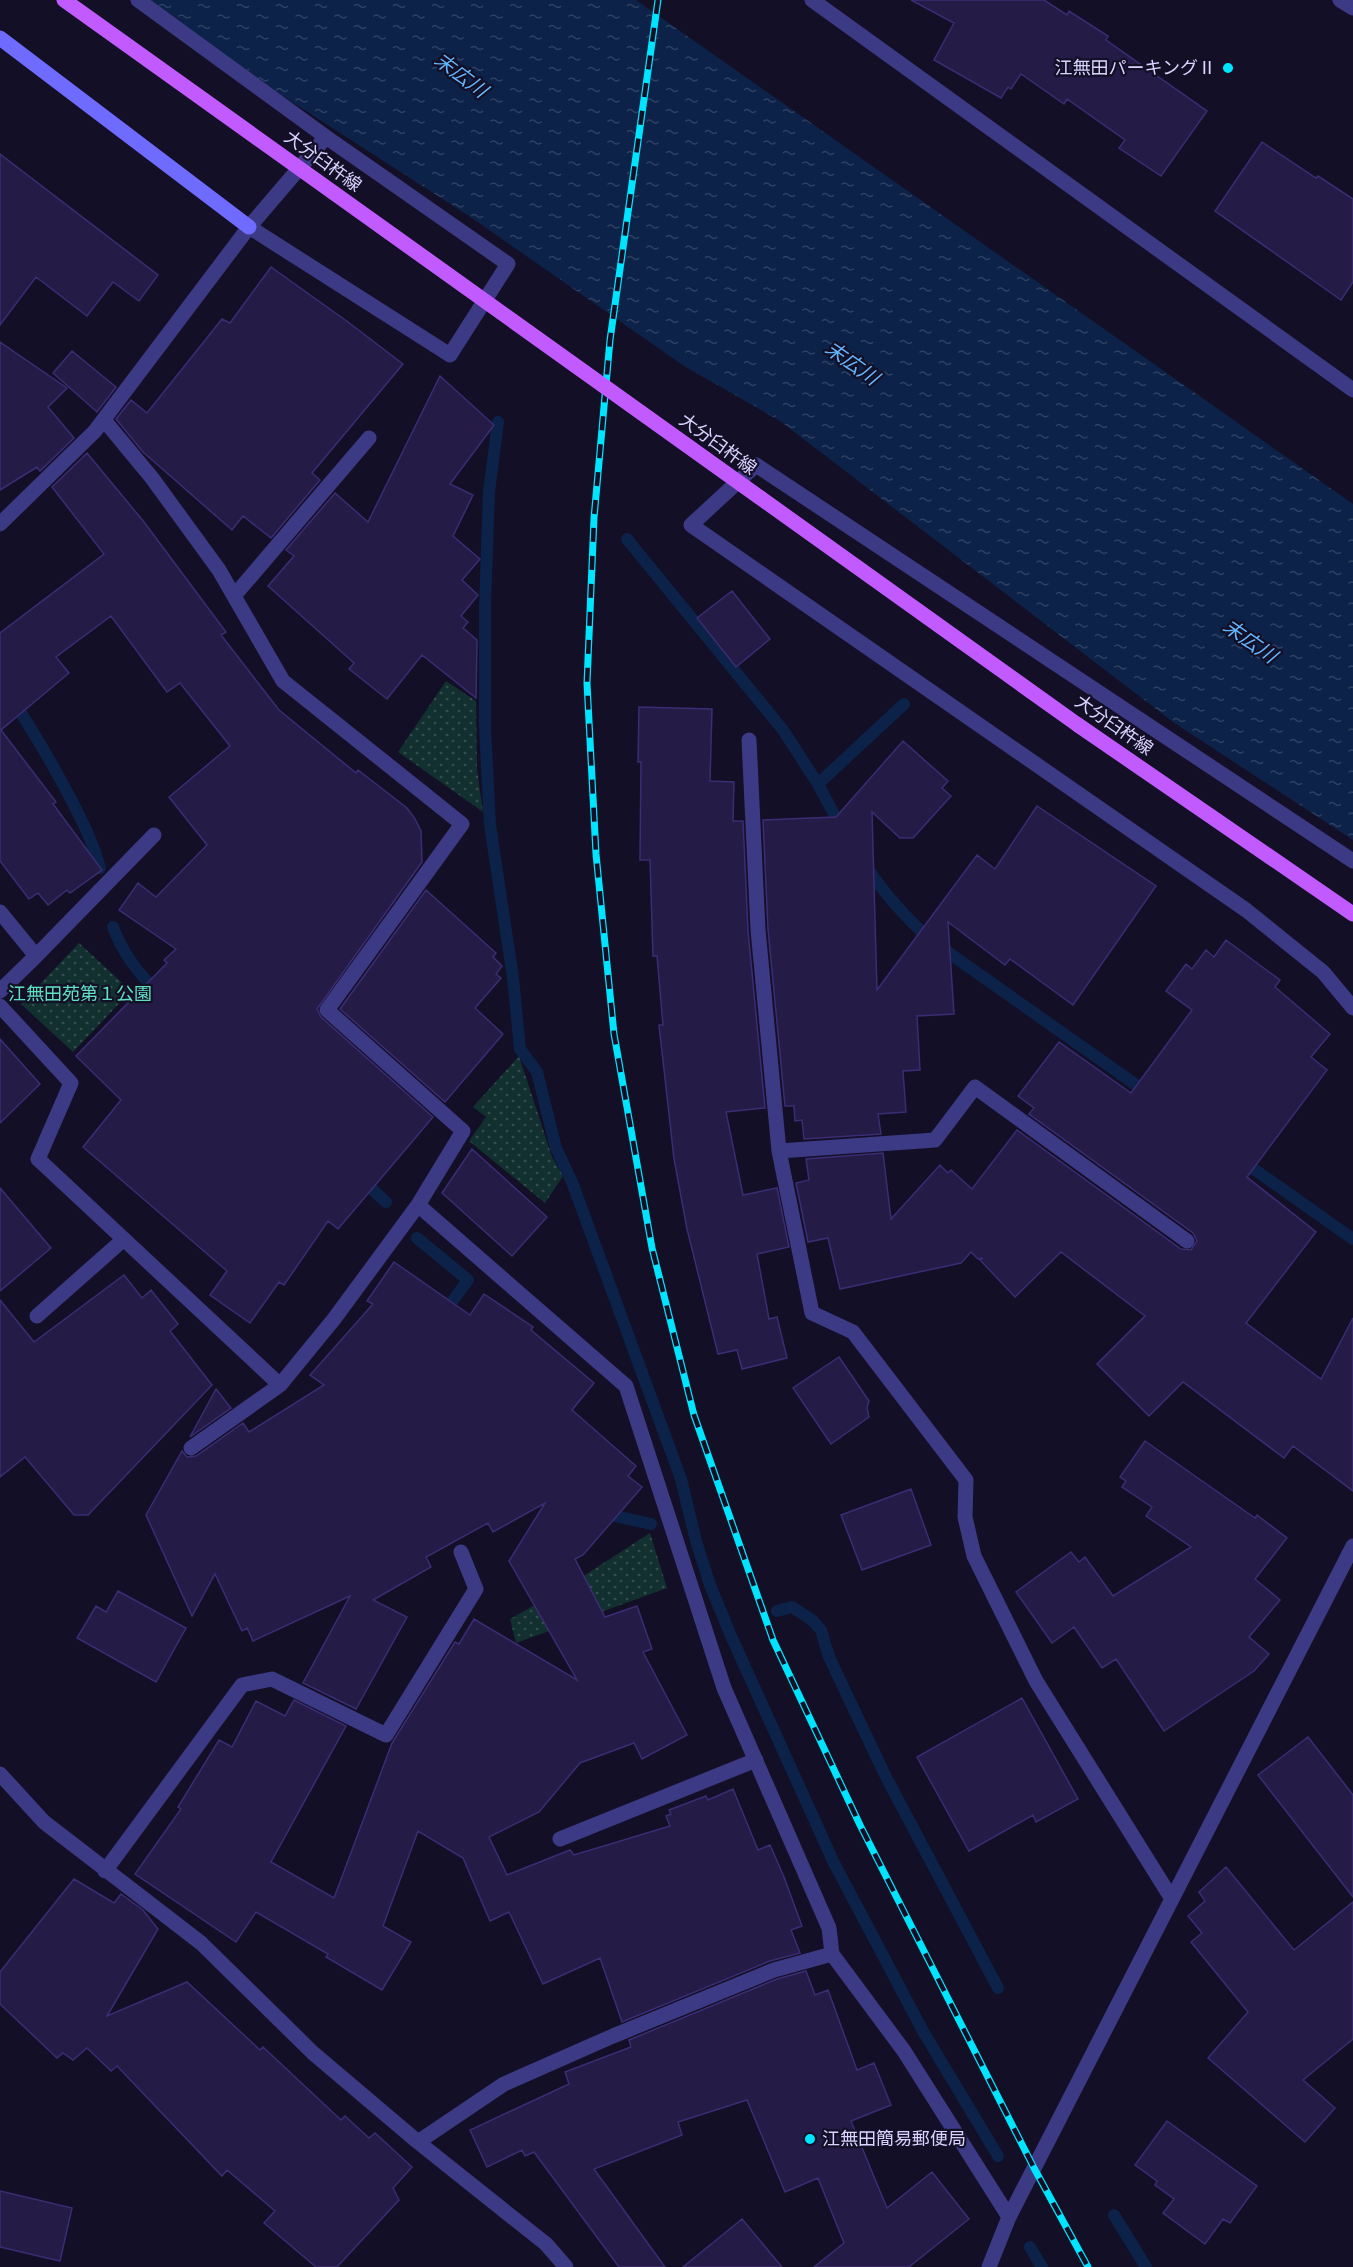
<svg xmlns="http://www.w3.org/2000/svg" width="1353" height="2267" font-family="Rubik,'Noto Sans JP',sans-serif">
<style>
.park{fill:url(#park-dots)}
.water{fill:url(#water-ripples)}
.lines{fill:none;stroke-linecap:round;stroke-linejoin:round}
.stream{stroke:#0c2248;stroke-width:12}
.building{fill:#241b47;stroke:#3b2d73;stroke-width:1.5}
.street{stroke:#3d3a85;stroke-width:15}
.secondary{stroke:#6f6bff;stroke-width:15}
.primary{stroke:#c25bff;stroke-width:15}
.rail-casing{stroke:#00e5ff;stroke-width:7}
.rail{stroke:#130f26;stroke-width:4.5;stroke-dasharray:14;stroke-linecap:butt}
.primary-bridge{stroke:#c25bff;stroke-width:15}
.poi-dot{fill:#00e5ff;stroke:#130f26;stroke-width:2}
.labels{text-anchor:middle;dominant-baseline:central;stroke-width:4.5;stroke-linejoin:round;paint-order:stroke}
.poi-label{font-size:18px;fill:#d9d4ff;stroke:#130f26;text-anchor:end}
.street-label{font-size:18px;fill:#d9d4ff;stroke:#130f26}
.park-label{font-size:18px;fill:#5fe0c0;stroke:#130f26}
.water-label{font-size:20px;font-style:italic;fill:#62b6ff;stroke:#130f26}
</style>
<defs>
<pattern id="park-dots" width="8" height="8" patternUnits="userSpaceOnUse" patternTransform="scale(1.5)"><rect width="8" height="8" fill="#12302f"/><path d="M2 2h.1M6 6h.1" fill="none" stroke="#344d4e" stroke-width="1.8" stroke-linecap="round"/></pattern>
<pattern id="water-ripples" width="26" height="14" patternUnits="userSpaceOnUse" patternTransform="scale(1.5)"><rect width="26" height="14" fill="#0c2248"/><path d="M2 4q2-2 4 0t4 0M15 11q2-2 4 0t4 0" fill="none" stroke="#2f4163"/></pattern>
</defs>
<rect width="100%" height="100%" fill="#130f26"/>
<path class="park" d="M 446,681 L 476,701 L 477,769 L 483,812 L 398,752 Z
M 79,943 L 131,991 L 73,1052 L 21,1004 Z
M 519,1056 L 552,1157 L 563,1176 L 545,1203 L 469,1141 L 486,1117 L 473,1107 Z
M 650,1533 L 667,1588 L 516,1643 L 510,1619 L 568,1586 Z"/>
<path class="water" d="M 151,0 L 636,0 L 1353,504 L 1353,840 L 1173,722 L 780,421 L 684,366 L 472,218 L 208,48 Z"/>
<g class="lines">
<path class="stream" d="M 498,422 L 489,492 L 485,606 L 485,727 L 490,825 L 513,978 L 520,1049 L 537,1072 L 556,1148 L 572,1182 L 681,1479 L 696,1541 L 710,1585 L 731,1636 L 834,1863 L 924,2033 L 998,2156
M 627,539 L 783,730 L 818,784 L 843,831
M 0,681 C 24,716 45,751 65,788 C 79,814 92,839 100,868
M 818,784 L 904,704
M 866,866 C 885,895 906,918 932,941 L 1149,1094
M 113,927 C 123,954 139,975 160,994
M 1241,1160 L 1353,1239
M 360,1178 L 386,1202
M 417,1238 L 468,1280 L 442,1315
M 603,1510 L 615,1516 L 651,1524
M 777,1611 L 792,1607 L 812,1620 L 821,1630 L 829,1657 L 886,1777 L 998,1988
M 1114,2215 L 1146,2267
M 1030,2247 L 1042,2267"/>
</g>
<path class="building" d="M 911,0 L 1044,0 L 1067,15 L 1069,11 L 1108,36 L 1106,40 L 1207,111 L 1161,176 L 1119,148 L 1125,140 L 1067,99 L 1064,104 L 1021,74 L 1011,89 L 1008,87 L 1001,98 L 934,60 L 954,23 Z
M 1262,142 L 1316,178 L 1318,176 L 1353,199 L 1353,282 L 1341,300 L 1215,211 Z
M 0,154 L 158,275 L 139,301 L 113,282 L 87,316 L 36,277 L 0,325 Z
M 271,267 L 348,322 L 403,364 L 312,473 L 320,480 L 271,538 L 243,516 L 232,530 L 143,452 L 116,419 L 131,400 L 147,413 L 222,319 L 230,323 Z
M 0,342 L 67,388 L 48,407 L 74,438 L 40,471 L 37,467 L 0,490 Z
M 72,351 L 116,387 L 97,412 L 53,373 Z
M 440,376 L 494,425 L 450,484 L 473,495 L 453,536 L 480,559 L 462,580 L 478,595 L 461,616 L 468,622 L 463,628 L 477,640 L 476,698 L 422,655 L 387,699 L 349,669 L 354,663 L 268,586 L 294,556 L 286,550 L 335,493 L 368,522 Z
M 87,453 L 144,522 L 226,632 L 221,635 L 279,710 L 356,773 L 358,770 L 407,808 L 415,819 L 421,831 L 422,862 L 317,1009 L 321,1017 L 433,1117 L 338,1229 L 328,1221 L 284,1285 L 279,1282 L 250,1323 L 210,1295 L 227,1271 L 83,1147 L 121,1100 L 76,1056 L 167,963 L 164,960 L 176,949 L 119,910 L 138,883 L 156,897 L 207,845 L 169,797 L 230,746 L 180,683 L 167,692 L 111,616 L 56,657 L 69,673 L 1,730 L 56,802 L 53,804 L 102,870 L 70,893 L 67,890 L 48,905 L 38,893 L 29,899 L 0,861 L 0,633 L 104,554 L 52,487 Z
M 732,591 L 770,639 L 736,667 L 697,618 Z
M 639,707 L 712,709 L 710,781 L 734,782 L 733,821 L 743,821 L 748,931 L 765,1108 L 726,1112 L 743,1195 L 777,1188 L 789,1247 L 757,1254 L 769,1319 L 777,1317 L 787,1358 L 742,1369 L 737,1350 L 718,1354 L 687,1229 L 674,1159 L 659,1025 L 663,1025 L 657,956 L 653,956 L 650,860 L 640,860 L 641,762 L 638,762 Z
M 903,741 L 948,781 L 942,788 L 951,796 L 913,838 L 900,838 L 872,812 L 877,990 L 977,855 L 995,869 L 1037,806 L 1156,886 L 1073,1005 L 1010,959 L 1005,965 L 948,922 L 954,1014 L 917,1016 L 920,1070 L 903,1071 L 906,1112 L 878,1114 L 881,1134 L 804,1139 L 802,1120 L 795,1121 L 794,1106 L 785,1106 L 768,929 L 763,820 L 836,817 Z
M 426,890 L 496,953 L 493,957 L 502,966 L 496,974 L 501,978 L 475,1008 L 503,1034 L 445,1102 L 340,1009 Z
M 1226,940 L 1280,980 L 1275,987 L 1330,1034 L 1311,1057 L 1327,1070 L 1247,1177 L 1316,1232 L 1246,1323 L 1321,1379 L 1353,1318 L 1353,1491 L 1293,1446 L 1284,1458 L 1183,1382 L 1149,1416 L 1097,1364 L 1145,1316 L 1061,1252 L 1015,1297 L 980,1260 L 983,1258 L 978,1259 L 971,1252 L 961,1263 L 840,1289 L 828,1238 L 808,1242 L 796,1183 L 809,1180 L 806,1159 L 883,1153 L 891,1219 L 940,1165 L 948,1173 L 951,1170 L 972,1189 L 1017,1130 L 1181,1249 L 1191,1250 L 1197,1241 L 1193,1233 L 1029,1114 L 1034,1108 L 1018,1096 L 1059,1042 L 1131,1093 L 1192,1010 L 1166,991 L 1186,964 L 1192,969 L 1206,950 L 1214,957 Z
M 0,1039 L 40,1084 L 0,1123 Z
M 472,1149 L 547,1217 L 512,1256 L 442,1193 Z
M 0,1188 L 51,1248 L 0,1291 Z
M 394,1262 L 470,1315 L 484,1294 L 533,1327 L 531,1330 L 594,1383 L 572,1410 L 636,1466 L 628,1476 L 642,1487 L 583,1555 L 575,1559 L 605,1617 L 637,1606 L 652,1649 L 643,1652 L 687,1735 L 642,1759 L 634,1743 L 580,1763 L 539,1812 L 489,1837 L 507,1875 L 570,1850 L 574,1855 L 670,1826 L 666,1816 L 671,1814 L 669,1810 L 706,1796 L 708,1800 L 733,1789 L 758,1850 L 770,1845 L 784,1877 L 802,1926 L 791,1930 L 800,1953 L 770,1961 L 622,2022 L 600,1958 L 543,1984 L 509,1912 L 490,1921 L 463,1858 L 418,1831 L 383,1926 L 411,1942 L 382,1990 L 326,1957 L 328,1954 L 256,1912 L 236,1942 L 135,1874 L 181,1809 L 178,1807 L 219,1740 L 232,1747 L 256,1701 L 285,1716 L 294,1700 L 346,1726 L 271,1862 L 334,1898 L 392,1743 L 455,1642 L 459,1644 L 474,1619 L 577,1680 L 509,1561 L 545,1503 L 493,1532 L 488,1523 L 426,1557 L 431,1567 L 373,1600 L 407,1617 L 356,1709 L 303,1683 L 350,1596 L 253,1641 L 247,1628 L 242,1631 L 215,1574 L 192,1616 L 146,1515 L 182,1451 L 187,1457 L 196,1456 L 243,1423 L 249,1432 L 324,1385 L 310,1375 L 373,1304 L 367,1301 Z
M 124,1275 L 142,1298 L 151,1290 L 178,1324 L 170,1331 L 212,1385 L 88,1515 L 74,1515 L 25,1457 L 0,1477 L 0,1300 L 34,1342 Z
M 839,1357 L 869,1401 L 867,1408 L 869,1417 L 831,1444 L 793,1388 Z
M 216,1389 L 231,1408 L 190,1437 Z
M 1145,1441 L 1255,1518 L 1257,1515 L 1287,1538 L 1255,1579 L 1280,1600 L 1249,1637 L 1269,1654 L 1254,1671 L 1164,1731 L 1116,1659 L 1102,1668 L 1074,1627 L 1052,1643 L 1016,1592 L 1071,1552 L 1079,1562 L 1085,1557 L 1113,1596 L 1191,1547 L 1146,1516 L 1152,1507 L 1122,1487 L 1126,1481 L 1120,1477 Z
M 911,1489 L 931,1545 L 862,1570 L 841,1515 Z
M 118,1591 L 186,1628 L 156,1682 L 77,1638 L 96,1606 L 106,1612 Z
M 1022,1698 L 1078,1799 L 1036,1822 L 1033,1815 L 969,1851 L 917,1757 Z
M 1308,1737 L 1353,1795 L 1353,1897 L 1258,1775 Z
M 1226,1867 L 1294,1950 L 1353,1902 L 1353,2039 L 1303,2080 L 1335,2108 L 1305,2142 L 1208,2058 L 1248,2012 L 1191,1942 L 1202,1933 L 1188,1916 L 1205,1901 L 1199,1892 Z
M 74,1879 L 114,1903 L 121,1894 L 143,1910 L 158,1929 L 107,2016 L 187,1982 L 260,2050 L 263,2047 L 341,2120 L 345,2116 L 369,2138 L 375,2133 L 412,2167 L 393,2188 L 399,2200 L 337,2267 L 316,2267 L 264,2223 L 275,2211 L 227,2170 L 222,2176 L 117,2066 L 111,2071 L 87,2048 L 73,2060 L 63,2053 L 57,2058 L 0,2004 L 0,1972 Z
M 806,1971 L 815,1995 L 828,1990 L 857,2070 L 874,2063 L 891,2105 L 851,2121 L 887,2208 L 932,2172 L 969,2219 L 909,2267 L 814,2267 L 844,2243 L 818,2178 L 785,2192 L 747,2100 L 678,2122 L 682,2135 L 594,2169 L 665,2267 L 619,2267 L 534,2152 L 525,2156 L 522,2150 L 487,2167 L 470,2130 L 569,2084 L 565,2072 L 631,2047 L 629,2040 L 777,1979 Z
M 1167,2121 L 1257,2186 L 1230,2223 L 1223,2219 L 1205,2244 L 1163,2213 L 1174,2199 L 1155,2185 L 1157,2181 L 1135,2165 Z
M 0,2191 L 72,2208 L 60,2261 L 0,2247 Z
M 742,2219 L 782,2267 L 683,2267 Z"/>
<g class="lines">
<path class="street" d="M 138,0 L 326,137 L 508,264 L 450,355 L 249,227
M 812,0 L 1353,390
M 1340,0 L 1353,8
M 104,420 L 152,478 L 219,570 L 283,681 L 462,824 L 327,1010 L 463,1131 L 418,1205 L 334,1319 L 280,1385 L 191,1448
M 0,524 L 95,431 L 249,227 L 326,137
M 234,596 L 369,438
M 749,740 L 758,930 L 779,1151 L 812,1313 L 853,1332 L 966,1480 L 965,1517 L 974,1556 L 1036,1681 L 1172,1899
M 1353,861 L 756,465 L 691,525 L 1246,910 L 1323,972 L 1353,1008
M 0,912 L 36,956 L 0,991
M 36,956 L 154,835
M 0,1006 L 71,1083 L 38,1159 L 280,1385
M 779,1151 L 935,1140 L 975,1087 L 1187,1241
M 418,1205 L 626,1386 L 724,1688 L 829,1928 L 832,1954 L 904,2051 L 1009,2217
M 37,1316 L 124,1239
M 0,1774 L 44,1822 L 201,1943 L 313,2053 L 418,2142 L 546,2244 L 566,2267
M 560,1839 L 756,1760
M 105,1871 L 242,1685 L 272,1679 L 386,1735 L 476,1589 L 461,1552
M 418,2142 L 504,2084 L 613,2036 L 774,1970 L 832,1954
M 989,2267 L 1009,2217 L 1353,1546"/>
<path class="secondary" d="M 0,38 L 249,227"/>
<path class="primary" d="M 1078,725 L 1353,914"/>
<g class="rail-casing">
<path id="rail" d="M 658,0 L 610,340 L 594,518 L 587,683 L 596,854 L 614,1034 L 652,1248 L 694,1415 L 773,1640 L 860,1825 L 1034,2168 L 1088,2267"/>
</g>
<use href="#rail" class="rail"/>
<path class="primary-bridge" d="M 64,0 L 1078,725"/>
</g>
<g class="poi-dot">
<circle cx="1228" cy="68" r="6"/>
<circle cx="810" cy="2139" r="6"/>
</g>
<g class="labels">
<g class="poi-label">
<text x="1216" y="68">江無田パーキングⅡ</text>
<text x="822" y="2139" text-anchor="start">江無田簡易郵便局</text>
</g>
<g class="street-label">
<text transform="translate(323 161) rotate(36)">大分臼杵線</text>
<text transform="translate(718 444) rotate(36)">大分臼杵線</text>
<text transform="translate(1114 725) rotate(35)">大分臼杵線</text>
</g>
<g class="park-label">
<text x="80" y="994">江無田苑第１公園</text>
</g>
<g class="water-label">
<text transform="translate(461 75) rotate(37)">末広川</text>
<text transform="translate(852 363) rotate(35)">末広川</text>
<text transform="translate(1250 641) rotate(35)">末広川</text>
</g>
</g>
</svg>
